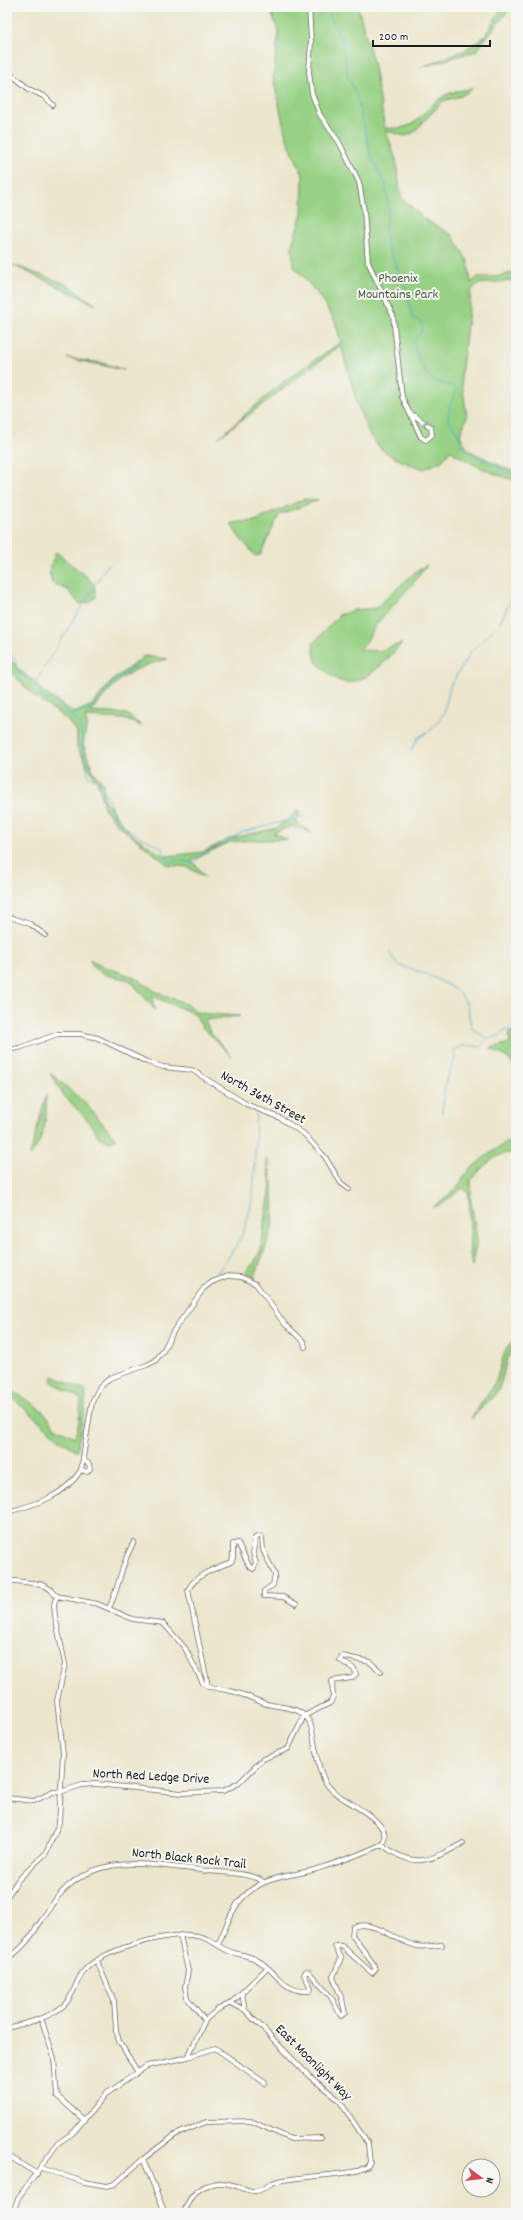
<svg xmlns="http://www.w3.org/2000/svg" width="523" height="2220" font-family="Dekko,sans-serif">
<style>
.green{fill:#97d184;stroke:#5a7650}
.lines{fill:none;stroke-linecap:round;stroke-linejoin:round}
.stream{stroke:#4fa7cc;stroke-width:1}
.minor-casing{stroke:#64635a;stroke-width:5.5}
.minor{stroke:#fff;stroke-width:4}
.oneway{stroke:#999}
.labels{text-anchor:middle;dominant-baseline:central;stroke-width:4;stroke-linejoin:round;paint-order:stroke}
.park-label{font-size:14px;fill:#475b40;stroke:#f6f6f2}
.street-label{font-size:14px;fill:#1c1c1c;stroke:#f6f6f2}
</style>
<rect width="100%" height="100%" fill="#f6f6f2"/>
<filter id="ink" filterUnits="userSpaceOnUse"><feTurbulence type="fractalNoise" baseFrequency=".025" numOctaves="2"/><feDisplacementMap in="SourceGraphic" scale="8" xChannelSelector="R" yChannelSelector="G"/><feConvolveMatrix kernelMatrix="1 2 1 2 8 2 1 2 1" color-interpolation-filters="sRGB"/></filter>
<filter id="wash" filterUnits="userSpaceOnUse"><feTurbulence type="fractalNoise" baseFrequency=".012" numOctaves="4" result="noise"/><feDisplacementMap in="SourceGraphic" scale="16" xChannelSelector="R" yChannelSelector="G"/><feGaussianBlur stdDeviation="0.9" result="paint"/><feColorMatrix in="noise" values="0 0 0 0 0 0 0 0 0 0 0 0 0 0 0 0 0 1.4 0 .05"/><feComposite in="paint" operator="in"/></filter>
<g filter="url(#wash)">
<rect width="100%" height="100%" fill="#ebe6cc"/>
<path class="green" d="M 269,7 L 358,7 L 373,62 L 385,128 C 421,131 417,113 444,96 C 452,91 465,90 474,88 L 461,96 L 443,101 L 413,133 L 405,136 L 386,131 L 396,160 L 401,197 L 424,219 L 452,235 L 468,261 L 471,283 L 478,277 L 495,277 L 516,272 L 516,280 L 478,284 L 471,291 L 461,377 L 467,417 L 460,435 L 468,450 L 509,470 L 516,471 L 516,480 C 498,477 464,461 450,450 L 442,461 L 424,469 C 406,463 386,457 374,441 C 361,426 347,367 341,345 L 218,438 L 283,382 L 341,342 L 335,321 L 317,293 L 293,265 L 292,245 L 302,213 L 303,175 L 286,137 L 273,77 L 279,32 Z
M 503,7 L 511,7 L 476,51 L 419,68 L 465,50 L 484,37 Z
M 13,265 L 66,284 L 96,305 Z
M 67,358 L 103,363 L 124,370 Z
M 304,499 L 318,500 L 279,515 L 260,555 L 255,556 C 245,542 238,539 231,523 L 255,521 Z
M 56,552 L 88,578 L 94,585 L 96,597 L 89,603 L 79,603 L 68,590 L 52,583 L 49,570 Z
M 427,565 C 412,587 393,604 376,625 C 370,633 367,644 359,650 L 379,651 L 402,643 C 389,658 361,691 338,680 C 330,676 323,668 316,662 L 313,644 L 339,615 L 354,610 L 376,608 L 414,573 Z
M 144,656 L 168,659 C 126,669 118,679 91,712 L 127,714 L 142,726 L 124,719 L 85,717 L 87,724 L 83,744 L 93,771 L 103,784 L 104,800 L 130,833 L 162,855 L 168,856 L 203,852 L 229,839 L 277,828 L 297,811 L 301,811 L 295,821 L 312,833 L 292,826 L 273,833 L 288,840 L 255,840 L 230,842 L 192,860 L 205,877 L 187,867 L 168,865 L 118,825 L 104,808 L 98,783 L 77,747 L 77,732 L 65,718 L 34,696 L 7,668 L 7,658 L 45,693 L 74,713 L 92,705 L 112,681 Z
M 90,959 L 99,965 L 134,977 L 155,991 L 186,1004 L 199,1013 L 240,1016 L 205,1020 L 210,1032 L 232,1057 L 203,1028 L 195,1014 L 152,996 L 155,1010 L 130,980 L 106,975 L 93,967 Z
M 516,1030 L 516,1069 L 508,1058 L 490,1048 L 510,1043 L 509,1034 Z
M 50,1073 L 84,1102 L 117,1140 L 109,1142 L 99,1137 L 86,1118 L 64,1096 Z
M 46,1095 C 47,1118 45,1138 30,1156 Z
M 516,1140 L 516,1153 C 495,1151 484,1166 471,1180 L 471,1202 L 477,1240 L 472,1266 C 467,1242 472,1216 468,1192 L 463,1188 L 445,1202 L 432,1208 L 457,1188 L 469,1170 L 485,1157 L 505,1143 Z
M 267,1158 C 273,1184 278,1215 268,1241 C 264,1253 259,1264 255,1276 L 245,1272 L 254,1263 L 260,1252 L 271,1186 Z
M 516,1337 L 516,1345 C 502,1362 506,1371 499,1388 C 495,1397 478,1411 471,1419 L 496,1381 L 505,1351 Z
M 53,1376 L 86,1391 L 85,1407 L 77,1451 L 62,1441 L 7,1393 L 7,1387 L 43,1411 L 56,1428 L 75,1437 L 79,1422 L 81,1399 L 52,1382 Z"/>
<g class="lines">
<path class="stream" d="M 326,7 L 342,42 L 348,78 L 356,94 L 372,158 L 386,185 L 389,210 L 385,227 L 386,243 L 405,285 L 413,318 L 422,322 L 422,331 L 413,343 C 423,369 423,381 453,386 L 456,389 L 450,406 L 448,420 C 452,425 457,430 459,436 C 461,440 460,444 463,447 C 468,454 507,472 516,475
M 7,653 L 13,657 L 20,675 L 36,681 L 42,697 L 61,705 L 70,715 L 92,709 L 115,680 L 143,660
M 36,681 L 108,564
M 70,715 L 81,724 L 82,745 L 88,775 L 102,784 L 116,820 L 140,837 L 161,847 L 169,862 L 180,860 L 192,863 L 210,850 L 243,832 L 305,816
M 411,751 L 418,738 L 432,729 L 444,713 L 450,686 L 470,653 L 499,624 L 516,590
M 389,952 L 398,965 C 418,971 457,983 466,1003 C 469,1011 470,1020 471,1028 L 488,1039 L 501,1035 L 505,1029 L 516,1033
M 442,1112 L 446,1080 L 455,1059 L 454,1050 L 465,1045 L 481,1047 L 487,1040
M 213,1279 C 224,1262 239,1246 245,1227 C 258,1191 254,1149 256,1111"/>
</g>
</g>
<g filter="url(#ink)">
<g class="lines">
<g class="minor-casing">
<path id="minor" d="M 309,7 L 311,41 L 309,72 L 312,94 L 320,115 L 339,142 L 359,182 L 364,211 L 368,262 L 393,316 L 402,397 L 421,437 L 426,440 L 432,435 L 431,427 L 410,413
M 7,71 L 29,89 L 45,97 L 53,105
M 7,916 L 30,924 L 45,935
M 7,1050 L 19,1048 L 58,1034 L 80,1034 L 98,1038 L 147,1062 L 163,1067 L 192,1070 L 246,1104 L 280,1118 L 304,1134 L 325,1157 L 341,1183 L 349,1189
M 81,1470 L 87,1472 L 90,1469 L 89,1464 L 83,1460
M 7,1512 C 35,1505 65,1496 81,1470 L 92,1402 L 99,1388 L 110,1378 L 147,1365 L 155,1361 L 163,1351 L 174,1330 L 204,1288 L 212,1282 L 227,1276 L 241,1277 L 256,1284 L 284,1323 L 304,1342 L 305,1347
M 7,1580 L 40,1584 L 50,1589 L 57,1596 L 98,1604 L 132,1619 L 163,1623 L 185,1648 L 203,1683 C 214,1690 226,1689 238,1693 C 248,1696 257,1701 267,1704 C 282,1708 302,1706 310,1723 C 317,1744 315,1777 334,1792 C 345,1802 397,1824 382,1844
M 109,1608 C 120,1586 121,1562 134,1542
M 208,1686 L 188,1590 C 195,1575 216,1568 231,1562 L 233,1558 L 233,1544 L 238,1543 L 249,1566 L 253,1569 L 256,1563 L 253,1553 L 255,1538 L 259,1536 L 262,1537 L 263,1550 L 275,1575 L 273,1585 L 264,1591 L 264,1596 L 283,1597 L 296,1604
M 7,1798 L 34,1801 L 53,1792 L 60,1792 L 82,1785 L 96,1784 L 182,1793 L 223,1791 L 239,1783 L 263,1759 L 288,1749 L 304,1716 L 330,1703 L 333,1697 L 332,1681 L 352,1678 L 356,1674 L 354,1669 L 340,1660 L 342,1656 L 370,1662 L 381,1672
M 382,1844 C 412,1870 431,1861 463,1843
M 7,1897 L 18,1880 L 46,1853 L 59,1823 L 63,1753 L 57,1701 L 65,1664 L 55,1616 L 54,1604 L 57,1596
M 180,1935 L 188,1971 L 185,1987 L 187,1998 L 205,2020
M 218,1944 C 225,1931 229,1915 238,1903 C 260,1875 286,1878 317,1869 C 339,1862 362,1854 382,1844
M 7,1959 C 29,1945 37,1926 51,1906 C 89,1848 150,1865 207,1871 C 219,1872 256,1873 263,1882
M 97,1961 L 114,2001 L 116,2030 L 119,2041 L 137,2071
M 242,1994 L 245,2010
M 41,2018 L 54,2058 L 57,2096 L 84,2120
M 7,2028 C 26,2023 48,2019 63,2006 C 74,1997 75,1982 83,1972 C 100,1950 163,1934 190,1935 C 213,1937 214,1946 231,1952 C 240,1955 249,1955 257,1960 C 278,1971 281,1993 310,1991 L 311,1988 L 304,1975 L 306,1971 L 309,1972 L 331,1997 L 341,2016 L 345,2013 L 342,1999 L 333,1977 L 341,1958 L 335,1946 L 342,1946 L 372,1973 L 375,1970 L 374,1965 L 352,1935 L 353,1927 C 375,1919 396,1942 417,1946 C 426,1948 433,1945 442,1945
M 188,2057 L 215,2048 L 265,2083
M 7,2155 L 37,2174
M 143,2159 L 165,2213
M 41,2168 L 84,2182 L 107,2186 L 115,2184 L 143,2159 L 175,2135 L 206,2122 L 251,2121 L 291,2139 L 321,2138
M 13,2213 L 18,2198 L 58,2143 L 73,2133 L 106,2094 L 147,2066 L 188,2057 L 205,2020 L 217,2010 L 231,2003 L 267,1968
M 184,2213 C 189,2191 210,2178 233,2185 C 241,2187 248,2192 256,2191 C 265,2190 270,2182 278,2181 C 304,2176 331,2176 357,2171 L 367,2167 L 370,2162 L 368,2144 L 339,2100 L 309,2076 L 245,2010 L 231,2003"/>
</g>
<use href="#minor" class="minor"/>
</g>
<defs><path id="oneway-chevron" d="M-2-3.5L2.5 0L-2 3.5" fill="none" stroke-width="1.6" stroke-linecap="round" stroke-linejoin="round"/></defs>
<use class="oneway" href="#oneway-chevron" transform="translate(426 424) rotate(-141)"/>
</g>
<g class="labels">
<g class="park-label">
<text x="398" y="279">Phoenix<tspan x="398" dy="16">Mountains Park</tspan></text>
</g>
<g class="street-label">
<text transform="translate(263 1098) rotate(29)">North 36th Street</text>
<text transform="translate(151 1777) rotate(3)">North Red Ledge Drive</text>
<text transform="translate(189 1859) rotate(6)">North Black Rock Trail</text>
<text transform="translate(313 2063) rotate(45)">East Moonlight Way</text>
</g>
</g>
<rect width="523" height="2220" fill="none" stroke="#f6f6f2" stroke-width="24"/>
<g transform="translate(481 2178) rotate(105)"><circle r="19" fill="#f6f6f2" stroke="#9f9f9c"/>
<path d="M0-3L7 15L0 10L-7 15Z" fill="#d1495b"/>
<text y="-6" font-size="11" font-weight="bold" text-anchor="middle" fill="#1c1c1c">N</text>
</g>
<path d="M373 40v6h117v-6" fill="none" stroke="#1c1c1c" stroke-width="2"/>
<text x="379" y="40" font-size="12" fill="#1c1c1c" stroke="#f6f6f2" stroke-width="3" paint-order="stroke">200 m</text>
</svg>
